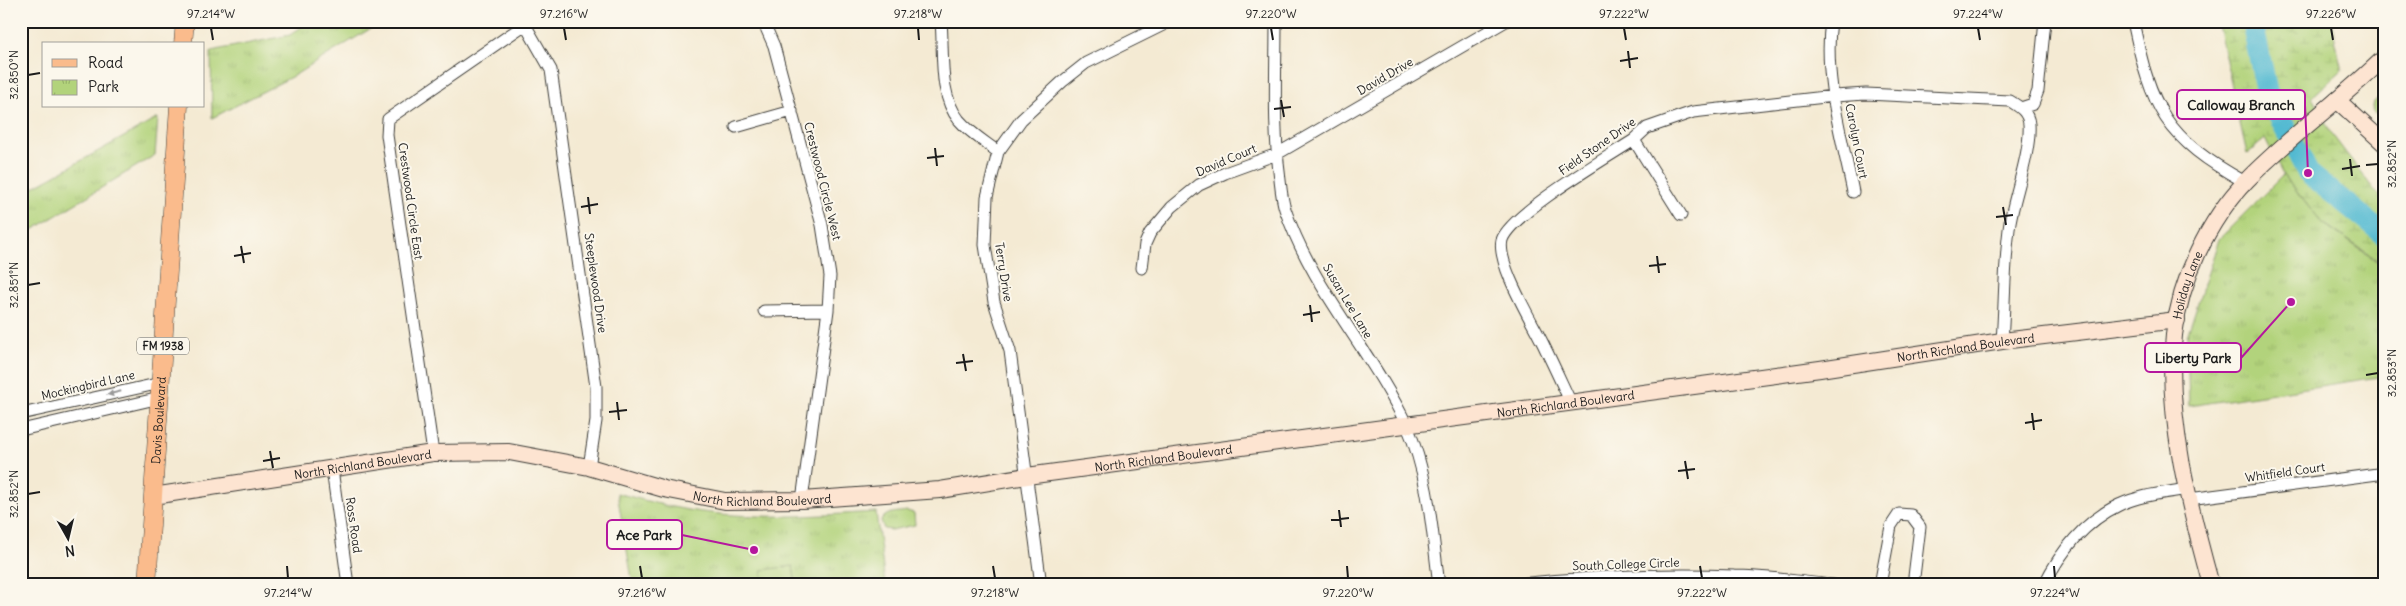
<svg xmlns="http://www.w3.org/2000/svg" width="2406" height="606" font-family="Delius,sans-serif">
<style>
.grass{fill:url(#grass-dots);stroke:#67784c}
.wetland{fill:url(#wetland-marsh);stroke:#67784c}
.park{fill:url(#park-tufts);stroke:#67784c}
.garden{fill:#b2d37b;stroke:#67784c}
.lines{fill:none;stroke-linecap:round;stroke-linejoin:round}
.river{stroke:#53bad1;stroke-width:22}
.street-casing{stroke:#3c3b37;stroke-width:13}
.secondary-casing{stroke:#3c3b37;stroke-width:18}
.primary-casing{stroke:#3c3b37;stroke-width:19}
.street{stroke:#fff;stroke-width:11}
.secondary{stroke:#fde4d1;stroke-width:16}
.primary{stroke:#fabb8c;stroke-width:18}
.oneway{fill:#999}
.ticks{fill:none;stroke:#1c1c1c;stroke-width:2}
.labels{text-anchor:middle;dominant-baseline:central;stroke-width:4;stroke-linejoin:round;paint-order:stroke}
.shield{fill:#fbf7ec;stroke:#5f5e5a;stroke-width:1}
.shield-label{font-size:11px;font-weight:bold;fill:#1c1c1c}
.street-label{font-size:12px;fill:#1c1c1c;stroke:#fbf7ec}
.leader{fill:none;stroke:#b5179e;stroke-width:2}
.callout-dot{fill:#b5179e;stroke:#fbf7ec;stroke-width:2}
.callout{fill:#fbf7ec;stroke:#b5179e;stroke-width:2}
.callout-label{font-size:14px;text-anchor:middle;font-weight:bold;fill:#1c1c1c}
.neatline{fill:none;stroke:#1c1c1c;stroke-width:2}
.ticks-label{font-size:12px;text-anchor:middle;fill:#1c1c1c}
</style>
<defs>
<pattern id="grass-dots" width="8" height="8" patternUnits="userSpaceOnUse" patternTransform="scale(1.25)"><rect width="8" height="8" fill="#b2d37b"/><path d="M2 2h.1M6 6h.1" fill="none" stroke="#98b56a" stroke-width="1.8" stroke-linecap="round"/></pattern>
<pattern id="wetland-marsh" width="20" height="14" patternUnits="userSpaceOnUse" patternTransform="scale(1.25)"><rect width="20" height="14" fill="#b2d37b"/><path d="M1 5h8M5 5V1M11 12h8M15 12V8" fill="none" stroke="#98b56a"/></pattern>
<pattern id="park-tufts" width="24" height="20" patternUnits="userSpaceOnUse" patternTransform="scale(1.25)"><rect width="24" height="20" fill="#b2d37b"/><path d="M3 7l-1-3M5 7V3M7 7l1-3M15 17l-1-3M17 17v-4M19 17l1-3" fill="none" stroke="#98b56a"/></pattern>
</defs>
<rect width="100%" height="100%" fill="#fbf7ec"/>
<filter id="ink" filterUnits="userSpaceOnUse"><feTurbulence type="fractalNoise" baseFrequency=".02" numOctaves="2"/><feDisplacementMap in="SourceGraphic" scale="10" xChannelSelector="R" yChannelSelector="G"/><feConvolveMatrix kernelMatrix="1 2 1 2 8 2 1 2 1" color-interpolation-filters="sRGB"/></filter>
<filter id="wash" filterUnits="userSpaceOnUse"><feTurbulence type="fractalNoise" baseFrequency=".0096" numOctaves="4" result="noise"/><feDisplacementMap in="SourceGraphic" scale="20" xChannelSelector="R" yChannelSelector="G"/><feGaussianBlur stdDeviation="1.12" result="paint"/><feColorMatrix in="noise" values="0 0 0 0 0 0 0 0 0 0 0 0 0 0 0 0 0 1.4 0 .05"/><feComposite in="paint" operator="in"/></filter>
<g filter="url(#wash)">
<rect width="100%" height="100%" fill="#f4ead3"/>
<path class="grass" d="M 2385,91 L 2385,122 L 2372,111 L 2374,102 Z"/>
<path class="wetland" d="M 2217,21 L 2331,21 L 2342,70 L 2312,97 L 2330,132 L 2385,204 L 2385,262 L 2383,264 L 2320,221 L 2283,175 L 2265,139 L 2247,154 Z"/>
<path class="park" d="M 310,21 L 383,21 L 295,75 L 212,118 L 211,51 L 290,35 Z
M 158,118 L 155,155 L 21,237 L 21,194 Z
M 2283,175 L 2320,221 L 2385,267 L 2385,376 L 2189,406 L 2187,336 L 2219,239 Z
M 617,493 C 640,499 664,506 688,510 C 750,520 813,516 876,512 L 885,584 L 633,585 Z
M 907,511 L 914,513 L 915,525 L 891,530 L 884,529 L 881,521 C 886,511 897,513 907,511 Z"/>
<path class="garden" d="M 793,566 L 796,585 L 764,585 L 762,570 Z"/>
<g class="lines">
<path class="river" d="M 2252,21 L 2267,92 L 2308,173 L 2385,235"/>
</g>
</g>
<g filter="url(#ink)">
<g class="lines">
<g class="street-casing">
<path id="street" d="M 523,21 L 551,70 L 596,387 L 596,421 L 589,467
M 763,21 L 774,46 L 822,225 L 830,276 L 828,310 L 802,500
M 941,21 C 944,53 938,94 959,120 C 970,133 985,142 998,152
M 1276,21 C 1276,74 1273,128 1280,180 C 1281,189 1282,200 1285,209 C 1312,289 1372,351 1407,426 C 1429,476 1432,531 1439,585
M 1831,21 C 1823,77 1842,137 1853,192
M 2133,21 C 2151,109 2165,138 2245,182
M 2021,108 L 2033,104 L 2038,91 L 2045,21
M 736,127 L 792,111
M 1634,140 L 1681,215
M 1142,268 L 1145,244 L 1150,233 L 1172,207 L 1199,185 L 1225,173 L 1277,154 L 1506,21
M 764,311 L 828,310
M 1571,403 C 1562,384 1554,366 1545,348 C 1534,324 1496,264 1502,240 C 1510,214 1608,157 1634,140 L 1647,128 L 1693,112 L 1834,96 L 1866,94 L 2010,101 C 2020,107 2028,112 2029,124 C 2031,152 2015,193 2010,222 C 2004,261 2005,302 2002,341
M 21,414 L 161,383
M 21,430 L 160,398
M 433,453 L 387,135 L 388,119 L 530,21
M 332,469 L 348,585
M 2189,499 L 2385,473
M 1041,585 L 1010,351 L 994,302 L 985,245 L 987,197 L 998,152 L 1021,120 L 1062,82 L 1086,63 L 1171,21
M 1509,585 C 1584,577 1659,573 1734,576 C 1767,576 1800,582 1833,585
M 1880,585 L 1891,526 L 1899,514 L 1911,515 L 1920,527 L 1913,585
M 2044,585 C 2060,552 2085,521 2119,505 C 2140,495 2165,493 2187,489"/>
</g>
<g class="secondary-casing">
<g id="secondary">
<path d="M 2337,100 L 2385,144"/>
<path id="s1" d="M 153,496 L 433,453 L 509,452 L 589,467 L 664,489 L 725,501 L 802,500 L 940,490 L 1027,476 L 1820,369 L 2002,341 L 2177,320"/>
<path id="s2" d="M 2211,585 C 2190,509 2165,414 2174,335 C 2180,280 2208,220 2247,180 C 2290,136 2341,100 2385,57"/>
</g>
</g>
<g class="primary-casing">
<g id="primary">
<path d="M 183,44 L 185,21"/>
<path id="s3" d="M 147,585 L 179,106"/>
</g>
</g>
<use href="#street" class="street"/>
<use href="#secondary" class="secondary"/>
<use href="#primary" class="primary"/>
</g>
<defs><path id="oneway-solid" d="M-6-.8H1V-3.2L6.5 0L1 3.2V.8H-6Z" transform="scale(1.25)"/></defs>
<use class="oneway" href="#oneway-solid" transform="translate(114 393) rotate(167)"/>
</g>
<path class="ticks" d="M 211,28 L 213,40M 564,28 L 566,40M 918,28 L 919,40M 1271,28 L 1273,40M 1624,28 L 1626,40M 1978,28 L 1980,40M 2331,28 L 2333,40M 1628,51 L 1630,68M 1620,61 L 1638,58M 28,75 L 40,73M 1281,100 L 1284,117M 1274,109 L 1291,107M 935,148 L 937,166M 927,158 L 944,156M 2350,159 L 2352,176M 2366,165 L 2378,164M 2342,169 L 2360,166M 588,197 L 590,214M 581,207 L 598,204M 2003,207 L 2006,225M 1996,217 L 2013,215M 241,246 L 244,263M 234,256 L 251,253M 1657,256 L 1659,273M 1649,266 L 1666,264M 28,285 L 40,283M 1310,305 L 1312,322M 1303,315 L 1320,312M 963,354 L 966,371M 956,363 L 973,361M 2366,375 L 2378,373M 617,402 L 619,420M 609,412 L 627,410M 2032,413 L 2034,430M 2025,423 L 2042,420M 270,451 L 273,468M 263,461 L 280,458M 1685,461 L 1688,479M 1678,471 L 1695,469M 28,494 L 40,492M 1339,510 L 1341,527M 1331,520 L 1349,518M 287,566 L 288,578M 640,566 L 642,578M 993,566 L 995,578M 1347,566 L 1348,578M 1700,566 L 1702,578M 2054,566 L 2055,578"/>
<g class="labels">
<rect class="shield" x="137" y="337.5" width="52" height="17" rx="4"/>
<g class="shield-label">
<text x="163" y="346">FM 1938</text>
</g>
<g class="street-label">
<text transform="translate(1385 76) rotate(-30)">David Drive</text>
<text transform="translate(1857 141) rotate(79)">Carolyn Court</text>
<text transform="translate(1597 146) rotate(-35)">Field Stone Drive</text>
<text transform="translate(1226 160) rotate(-23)">David Court</text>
<text transform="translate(823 181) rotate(76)">Crestwood Circle West</text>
<text transform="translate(411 201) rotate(82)">Crestwood Circle East</text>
<text transform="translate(1004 272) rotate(81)">Terry Drive</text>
<text transform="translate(596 283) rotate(82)">Steeplewood Drive</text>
<text stroke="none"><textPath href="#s2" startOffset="306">Holiday Lane</textPath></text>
<text transform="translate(1348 301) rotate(59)">Susan Lee Lane</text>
<text stroke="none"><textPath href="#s1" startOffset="1832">North Richland Boulevard</textPath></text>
<text transform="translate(88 385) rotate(-13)">Mockingbird Lane</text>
<text stroke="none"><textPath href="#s1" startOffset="1428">North Richland Boulevard</textPath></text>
<text stroke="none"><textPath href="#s3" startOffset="165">Davis Boulevard</textPath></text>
<text stroke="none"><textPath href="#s1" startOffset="1022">North Richland Boulevard</textPath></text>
<text stroke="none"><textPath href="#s1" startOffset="212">North Richland Boulevard</textPath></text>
<text transform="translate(2285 472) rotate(-8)">Whitfield Court</text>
<text stroke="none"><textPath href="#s1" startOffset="618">North Richland Boulevard</textPath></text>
<text transform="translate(354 525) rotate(82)">Ross Road</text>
<text transform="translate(1626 564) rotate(-2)">South College Circle</text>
</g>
</g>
<path class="leader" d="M2308 173L2305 105M2291 302L2241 358M754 550L682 535"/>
<g class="callout-dot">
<circle cx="2308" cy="173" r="5"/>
<circle cx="2291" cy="302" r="5"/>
<circle cx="754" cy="550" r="5"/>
</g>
<g class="callout">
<rect x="2177" y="90" width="128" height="29" rx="5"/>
<rect x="2145" y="343" width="96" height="29" rx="5"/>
<rect x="607" y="520" width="75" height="29" rx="5"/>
</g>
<g class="callout-label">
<text x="2241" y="110">Calloway Branch</text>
<text x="2193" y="363">Liberty Park</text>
<text x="644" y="540">Ace Park</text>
</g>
<rect width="2406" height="606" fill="none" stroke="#fbf7ec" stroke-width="55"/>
<rect x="42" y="42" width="162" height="65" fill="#fbf7ec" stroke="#a29f99"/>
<rect x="52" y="59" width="25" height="8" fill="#fabb8c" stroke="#a29f99"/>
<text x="88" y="68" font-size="15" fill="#1c1c1c">Road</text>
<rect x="52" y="80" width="25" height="15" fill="url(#park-tufts)" stroke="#a29f99"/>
<text x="88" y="92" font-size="15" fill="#1c1c1c">Park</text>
<g transform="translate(68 538) rotate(172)" stroke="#fbf7ec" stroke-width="4" paint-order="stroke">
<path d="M0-4L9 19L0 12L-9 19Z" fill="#1c1c1c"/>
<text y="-8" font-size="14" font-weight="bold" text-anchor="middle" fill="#1c1c1c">N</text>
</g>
<rect x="28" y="28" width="2350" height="550" class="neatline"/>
<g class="ticks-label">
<text x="211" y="18">97.214°W</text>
<text x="564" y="18">97.216°W</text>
<text x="918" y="18">97.218°W</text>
<text x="1271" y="18">97.220°W</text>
<text x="1624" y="18">97.222°W</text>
<text x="1978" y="18">97.224°W</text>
<text x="2331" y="18">97.226°W</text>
<text transform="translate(14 75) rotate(-90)" y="4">32.850°N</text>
<text transform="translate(2392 164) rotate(-90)" y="4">32.852°N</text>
<text transform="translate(14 285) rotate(-90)" y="4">32.851°N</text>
<text transform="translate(2392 373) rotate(-90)" y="4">32.853°N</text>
<text transform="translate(14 494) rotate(-90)" y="4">32.852°N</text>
<text x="288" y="597">97.214°W</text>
<text x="642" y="597">97.216°W</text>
<text x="995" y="597">97.218°W</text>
<text x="1348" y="597">97.220°W</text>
<text x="1702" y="597">97.222°W</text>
<text x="2055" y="597">97.224°W</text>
</g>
</svg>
